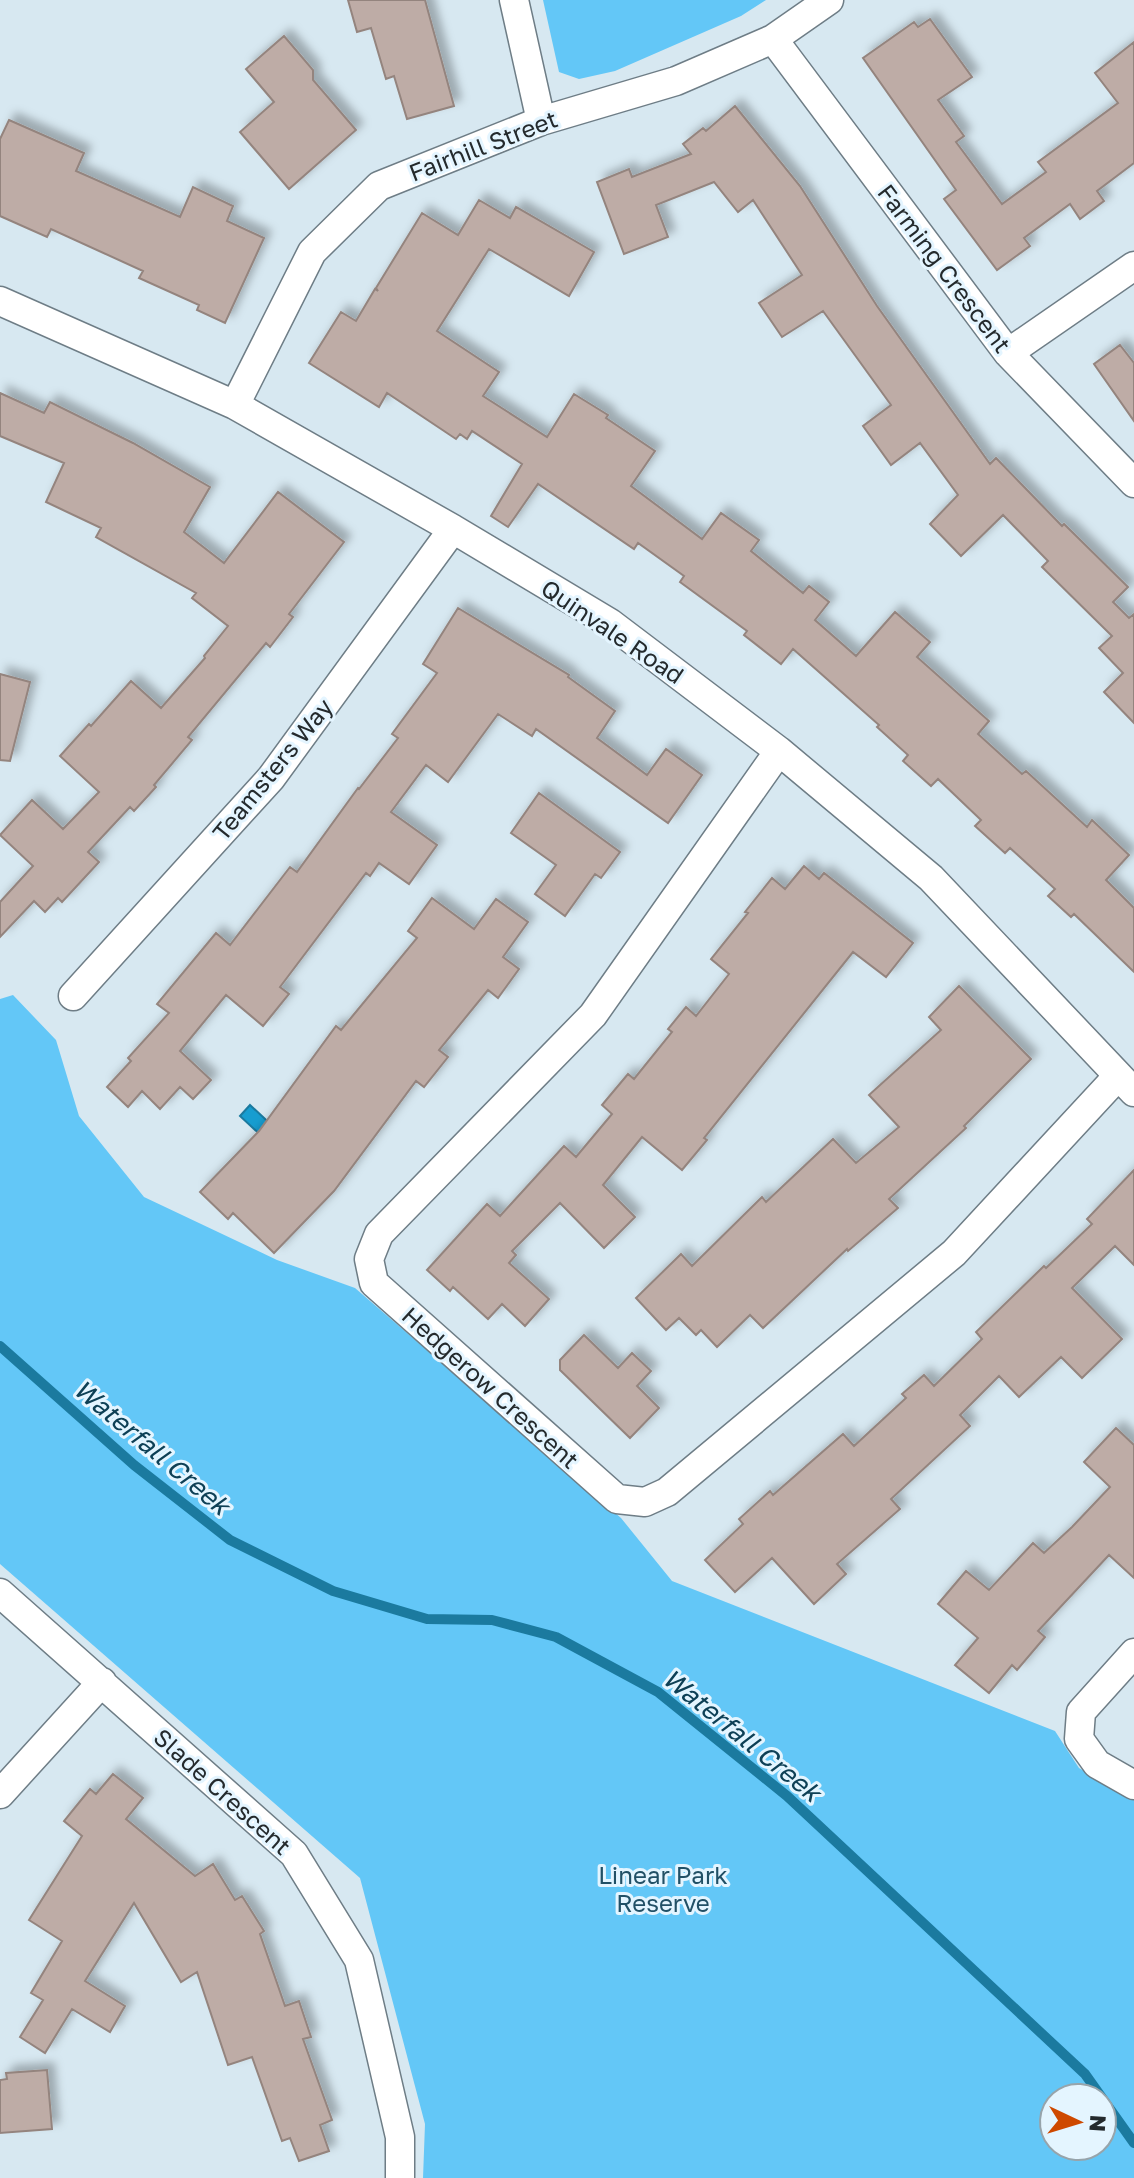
<svg xmlns="http://www.w3.org/2000/svg" width="1134" height="2178" font-family="'Golos Text',sans-serif">
<style>
.green{fill:#63c7f7;fill-rule:evenodd}
.water{fill:#179dd0;stroke:#1b7a9f;stroke-width:2}
.lines{fill:none;stroke-linecap:round;stroke-linejoin:round}
.stream{stroke:#1b7a9f;stroke-width:10}
.building{fill:#beaca6;stroke:#94847e;stroke-width:2;filter:url(#shadow)}
.minor-casing{stroke:#6e7d86;stroke-width:31}
.minor{stroke:#fff;stroke-width:28}
.labels{text-anchor:middle;dominant-baseline:central;stroke-width:6;stroke-linejoin:round;paint-order:stroke}
.street-label{font-size:24px;fill:#242a2d;stroke:#e4f5ff}
.park-label{font-size:24px;fill:#215066;stroke:#e4f5ff}
.water-label{font-size:26px;font-style:italic;fill:#0e4056;stroke:#e4f5ff}
</style>
<defs>
<filter id="shadow"><feDropShadow dx="7" dy="-7" stdDeviation="4" flood-color="#0004"/></filter>
</defs>
<rect width="100%" height="100%" fill="#d7e8f1"/>
<path class="green" d="M 543,0 L 766,0 L 741,16 L 615,71 L 579,79 L 559,72 Z
M 13,995 L 56,1040 L 79,1116 L 144,1197 L 277,1260 L 355,1288 L 621,1518 L 672,1581 L 1055,1731 L 1079,1768 L 1134,1800 L 1134,2178 L 423,2178 L 425,2124 L 360,1878 L 0,1564 L 0,999 ZM 1054,2098 L 1102,2098 L 1102,2146 L 1054,2146 Z"/>
<path class="water" d="M 250,1105 L 278,1131 L 267,1141 L 240,1116 Z"/>
<g class="lines">
<path class="stream" d="M 0,1346 L 134,1465 L 230,1540 L 333,1591 L 427,1619 L 492,1620 L 556,1637 L 658,1692 L 787,1796 L 1085,2074 L 1134,2143"/>
</g>
<path class="building" d="M 348,0 L 425,0 L 454,106 L 407,119 L 394,76 L 386,79 L 371,28 L 357,32 Z
M 930,19 L 972,77 L 938,100 L 964,136 L 956,142 L 1002,204 L 1046,172 L 1038,162 L 1118,103 L 1095,73 L 1134,42 L 1134,163 L 1097,191 L 1104,201 L 1080,219 L 1070,204 L 1024,238 L 1030,246 L 997,270 L 944,199 L 956,190 L 863,58 L 914,22 L 918,27 Z
M 284,36 L 313,70 L 313,80 L 356,130 L 289,189 L 240,132 L 274,102 L 246,69 Z
M 735,106 L 800,186 L 877,306 L 990,464 L 996,458 L 1062,526 L 1064,524 L 1128,587 L 1113,602 L 1129,618 L 1134,614 L 1134,723 L 1104,692 L 1123,673 L 1099,648 L 1112,636 L 1042,567 L 1048,561 L 1003,515 L 961,556 L 930,524 L 958,495 L 920,443 L 891,465 L 863,426 L 891,405 L 823,311 L 782,337 L 759,303 L 802,275 L 753,200 L 738,212 L 714,182 L 656,205 L 668,237 L 624,254 L 597,182 L 629,169 L 632,177 L 691,154 L 683,144 L 703,128 L 706,131 Z
M 9,120 L 84,153 L 76,171 L 180,217 L 193,187 L 233,206 L 227,221 L 264,238 L 225,323 L 197,310 L 199,305 L 139,278 L 143,271 L 51,229 L 47,237 L 0,216 L 0,139 Z
M 479,200 L 510,218 L 516,207 L 594,252 L 569,296 L 489,249 L 437,331 L 499,372 L 483,396 L 547,437 L 574,394 L 608,415 L 606,418 L 655,451 L 631,486 L 702,539 L 721,513 L 759,540 L 751,551 L 803,593 L 809,586 L 829,602 L 815,620 L 856,656 L 895,612 L 930,642 L 917,657 L 989,721 L 978,734 L 1022,774 L 1026,771 L 1087,827 L 1092,820 L 1129,855 L 1106,880 L 1134,908 L 1134,972 L 1074,914 L 1071,917 L 1048,896 L 1055,889 L 1010,848 L 1005,853 L 975,826 L 981,820 L 938,779 L 931,786 L 903,761 L 908,755 L 877,727 L 879,725 L 793,649 L 781,664 L 744,635 L 747,631 L 680,582 L 684,576 L 638,543 L 634,549 L 538,484 L 508,527 L 491,516 L 522,464 L 472,431 L 467,439 L 460,434 L 456,439 L 387,393 L 379,407 L 309,363 L 341,312 L 356,321 L 375,289 L 378,291 L 376,288 L 422,213 L 458,235 Z
M 1120,345 L 1134,363 L 1134,421 L 1094,364 Z
M 0,393 L 44,413 L 50,402 L 133,443 L 210,487 L 184,532 L 224,563 L 278,492 L 344,542 L 289,614 L 293,617 L 270,647 L 266,643 L 188,737 L 192,740 L 154,785 L 156,787 L 134,811 L 130,807 L 88,852 L 99,862 L 62,902 L 58,898 L 45,912 L 34,901 L 0,937 L 0,902 L 33,866 L 0,835 L 32,800 L 63,829 L 99,792 L 60,756 L 89,724 L 91,726 L 131,681 L 161,708 L 205,658 L 204,656 L 228,626 L 192,598 L 196,593 L 96,537 L 101,528 L 46,502 L 64,463 L 0,436 Z
M 458,608 L 569,675 L 568,677 L 615,711 L 597,738 L 647,775 L 666,749 L 702,775 L 668,823 L 536,729 L 532,736 L 498,714 L 448,782 L 426,765 L 391,812 L 437,845 L 409,884 L 379,863 L 370,876 L 366,873 L 280,987 L 289,994 L 263,1026 L 226,995 L 180,1051 L 211,1080 L 193,1099 L 180,1087 L 160,1109 L 142,1091 L 128,1107 L 107,1087 L 131,1061 L 128,1058 L 169,1013 L 157,1004 L 216,933 L 230,945 L 290,867 L 297,872 L 358,788 L 359,789 L 398,738 L 392,734 L 437,673 L 423,664 Z
M 0,674 L 30,682 L 10,761 L 0,760 Z
M 539,793 L 620,852 L 601,878 L 595,874 L 565,916 L 535,894 L 556,865 L 511,833 Z
M 804,866 L 819,879 L 824,873 L 913,943 L 886,977 L 853,952 L 704,1138 L 707,1140 L 682,1170 L 642,1137 L 603,1185 L 635,1217 L 604,1248 L 560,1203 L 512,1251 L 516,1255 L 509,1263 L 549,1299 L 525,1326 L 502,1304 L 488,1319 L 453,1287 L 450,1291 L 427,1270 L 487,1204 L 500,1216 L 564,1146 L 576,1157 L 612,1114 L 602,1105 L 628,1074 L 634,1079 L 672,1032 L 668,1029 L 686,1007 L 696,1016 L 729,974 L 711,959 L 748,913 L 745,912 L 772,878 L 785,889 Z
M 432,898 L 474,929 L 496,899 L 528,922 L 503,957 L 519,969 L 498,998 L 488,990 L 439,1050 L 448,1057 L 424,1087 L 416,1081 L 334,1191 L 274,1253 L 233,1213 L 228,1219 L 200,1192 L 259,1131 L 336,1026 L 341,1030 L 417,938 L 408,931 Z
M 959,986 L 1031,1059 L 964,1126 L 966,1128 L 889,1199 L 898,1208 L 848,1251 L 847,1249 L 763,1328 L 750,1315 L 717,1347 L 701,1330 L 696,1335 L 679,1318 L 666,1330 L 636,1298 L 681,1254 L 692,1266 L 762,1197 L 766,1202 L 833,1139 L 856,1163 L 899,1127 L 869,1095 L 941,1030 L 929,1017 Z
M 1134,1170 L 1134,1265 L 1115,1246 L 1072,1288 L 1122,1339 L 1082,1378 L 1061,1357 L 1019,1397 L 999,1376 L 960,1415 L 970,1426 L 891,1499 L 900,1509 L 837,1564 L 846,1574 L 814,1604 L 772,1558 L 735,1592 L 705,1560 L 743,1524 L 739,1519 L 770,1491 L 773,1495 L 843,1434 L 854,1446 L 906,1398 L 902,1394 L 924,1375 L 934,1386 L 982,1339 L 976,1332 L 1044,1266 L 1046,1268 L 1092,1224 L 1087,1219 Z
M 584,1335 L 618,1368 L 632,1353 L 651,1371 L 637,1386 L 659,1408 L 630,1438 L 560,1370 L 560,1360 Z
M 1116,1428 L 1134,1445 L 1134,1578 L 1109,1555 L 1038,1631 L 1045,1637 L 1017,1670 L 1012,1665 L 989,1693 L 955,1665 L 978,1638 L 938,1604 L 966,1571 L 989,1590 L 1033,1543 L 1044,1553 L 1072,1527 L 1110,1487 L 1084,1462 Z
M 113,1774 L 143,1798 L 126,1819 L 195,1876 L 213,1864 L 235,1900 L 242,1896 L 264,1931 L 260,1934 L 285,2006 L 299,2001 L 311,2037 L 303,2039 L 332,2120 L 320,2125 L 329,2151 L 299,2161 L 290,2138 L 282,2141 L 252,2057 L 228,2065 L 197,1972 L 181,1982 L 134,1903 L 85,1981 L 125,2006 L 110,2032 L 72,2009 L 45,2053 L 20,2037 L 43,2000 L 31,1993 L 62,1941 L 29,1920 L 82,1836 L 64,1821 L 90,1789 L 96,1794 Z
M 47,2070 L 52,2129 L 0,2133 L 0,2080 L 7,2079 L 6,2073 Z"/>
<g class="lines">
<g class="minor-casing">
<path id="minor" d="M 514,0 L 541,121
M 773,39 L 1008,353 L 1134,483
M 0,301 L 235,405 L 453,529 L 610,623 L 779,751 L 931,878 L 1134,1092
M 1008,353 L 1134,266
M 235,405 L 312,252 L 379,186 L 541,121 L 676,81 L 773,39 L 829,0
M 779,751 L 593,1015 L 379,1234 L 369,1259 L 374,1283 L 617,1499 L 645,1502 L 667,1492 L 954,1253 L 1118,1076
M 73,996 L 271,778 L 453,529
M 0,1593 L 294,1854 L 359,1960 L 400,2137 L 400,2178
M 1134,1653 L 1081,1712 L 1079,1739 L 1097,1764 L 1134,1785
M 0,1794 L 102,1682"/>
</g>
<use href="#minor" class="minor"/>
</g>
<g class="labels">
<g class="street-label">
<text transform="translate(483 145) rotate(-21)">Fairhill Street</text>
<text transform="translate(945 268) rotate(53)">Farming Crescent</text>
<text transform="translate(613 631) rotate(34)">Quinvale Road</text>
<text transform="translate(272 769) rotate(-51)">Teamsters Way</text>
<text transform="translate(491 1387) rotate(42)">Hedgerow Crescent</text>
<text transform="translate(223 1791) rotate(42)">Slade Crescent</text>
</g>
<g class="park-label">
<text x="663" y="1874">Linear Park<tspan x="663" dy="28">Reserve</tspan></text>
</g>
<g class="water-label">
<text transform="translate(152 1447) rotate(40)">Waterfall Creek</text>
<text transform="translate(742 1735) rotate(39)">Waterfall Creek</text>
</g>
</g>
<g transform="translate(1078 2122) rotate(94)"><circle r="38" fill="#e4f5ff" stroke="#97a4ab" stroke-width="2"/>
<path d="M0-6L14 30L0 20L-14 30Z" fill="#ce4900"/>
<text y="-12" font-size="22" font-weight="bold" text-anchor="middle" fill="#242a2d">N</text>
</g>
</svg>
